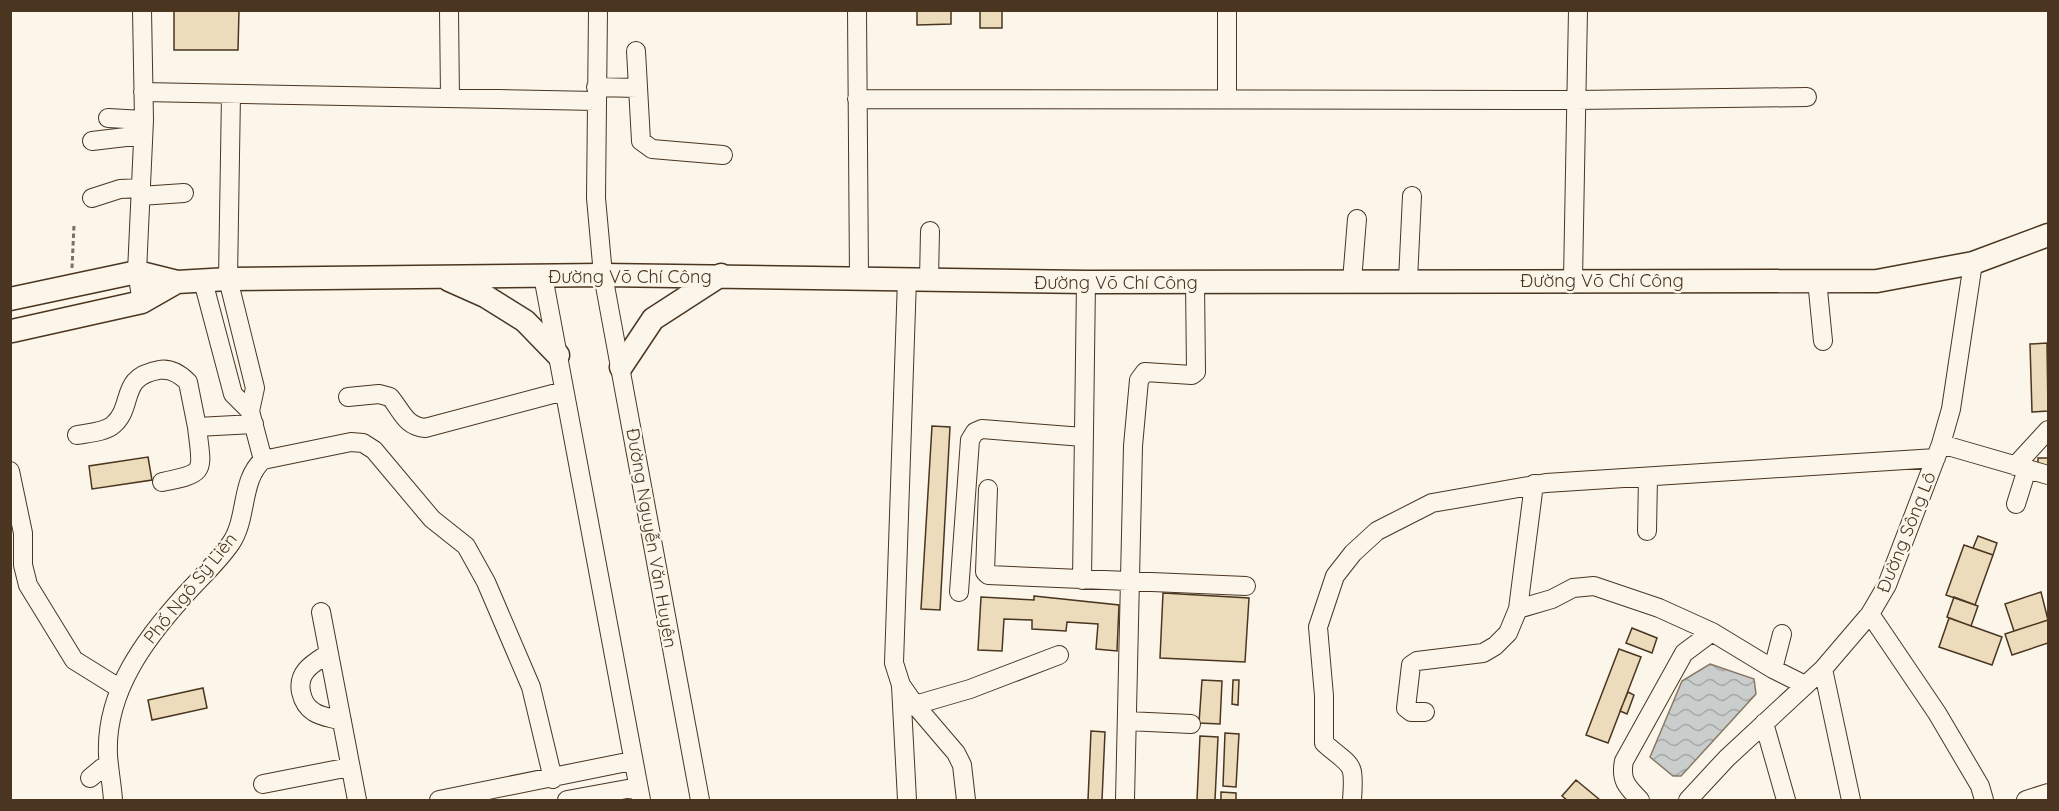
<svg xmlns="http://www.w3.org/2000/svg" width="2059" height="811" font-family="Quicksand,sans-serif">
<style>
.water{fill:url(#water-waves);stroke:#887966;stroke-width:1.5}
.building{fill:#ecdcbc;stroke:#4a3520;stroke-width:1.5}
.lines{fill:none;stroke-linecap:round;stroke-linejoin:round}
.minor-casing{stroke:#4a3520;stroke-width:20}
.major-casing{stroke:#4a3520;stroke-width:25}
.path{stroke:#7f6f5c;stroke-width:3;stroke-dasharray:4.5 3;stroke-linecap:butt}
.minor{stroke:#fbf6e9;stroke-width:18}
.major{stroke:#fbf6e9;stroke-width:22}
.labels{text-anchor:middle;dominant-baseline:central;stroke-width:4.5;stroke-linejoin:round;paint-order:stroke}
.street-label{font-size:18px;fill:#4a3520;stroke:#fbf6e9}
</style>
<defs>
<pattern id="water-waves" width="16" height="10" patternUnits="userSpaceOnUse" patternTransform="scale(1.5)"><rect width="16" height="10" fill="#c9cecd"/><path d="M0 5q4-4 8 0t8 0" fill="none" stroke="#a5a8a6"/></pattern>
</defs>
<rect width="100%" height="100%" fill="#fbf6e9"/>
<path class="water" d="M 1710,664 L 1754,679 L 1756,694 L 1681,776 L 1673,776 L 1650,757 L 1682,681 Z"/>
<path class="building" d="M 174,10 L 239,10 L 238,50 L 174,50 Z
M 917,10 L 951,10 L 951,24 L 917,25 Z
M 980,10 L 1002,10 L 1002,28 L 980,28 Z
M 2047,343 L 2048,411 L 2032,412 L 2030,344 Z
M 932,426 L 950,427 L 940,610 L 921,609 Z
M 148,457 L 152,480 L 92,489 L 89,466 Z
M 2038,458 L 2048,458 L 2048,466 L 2038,466 Z
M 1978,536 L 1997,543 L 1993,555 L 1973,548 Z
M 1964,545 L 1993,555 L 1975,605 L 1946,595 Z
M 2041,592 L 2048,620 L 2014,631 L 2005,604 Z
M 1163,593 L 1249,598 L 1245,662 L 1160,658 Z
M 1034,596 L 1119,605 L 1117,651 L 1096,649 L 1098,624 L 1067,622 L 1066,631 L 1032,629 L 1032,620 L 1004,619 L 1002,651 L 978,650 L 981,597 L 1034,600 Z
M 1954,597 L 1978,606 L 1971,626 L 1947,617 Z
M 1949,618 L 2002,637 L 1992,665 L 1939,647 Z
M 2048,620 L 2048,643 L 2012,655 L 2005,634 Z
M 1632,628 L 1657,638 L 1652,653 L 1626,643 Z
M 1619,649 L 1641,657 L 1608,743 L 1586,735 Z
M 1202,680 L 1222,681 L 1220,724 L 1199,723 Z
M 1233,680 L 1239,680 L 1238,705 L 1232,704 Z
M 203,688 L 207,708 L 152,720 L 148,700 Z
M 1628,692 L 1634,695 L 1627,714 L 1620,711 Z
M 1091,731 L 1105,732 L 1102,800 L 1088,800 Z
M 1225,733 L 1239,734 L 1236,787 L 1223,786 Z
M 1200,736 L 1218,737 L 1215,800 L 1197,800 Z
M 1576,780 L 1600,800 L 1567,800 L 1562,796 Z
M 1221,792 L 1236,793 L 1236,800 L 1221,800 Z"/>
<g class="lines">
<g class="minor-casing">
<path id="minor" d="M 142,10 L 144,120 L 137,272 L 142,302
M 449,10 L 450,98
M 598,10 L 596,198 L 603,275 L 700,800
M 857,10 L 859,279
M 1227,10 L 1227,99
M 636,51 L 641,141 L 652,149 L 723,155
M 596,87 L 637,88
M 143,92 L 596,101
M 231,94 L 228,279 L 255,388 L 250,411
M 857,99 L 1577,100 L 1807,97
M 108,118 L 144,120
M 92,141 L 143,135
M 140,196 L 184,193
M 92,198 L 120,189 L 141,188
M 543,276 L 641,800
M 907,279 L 894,663 L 901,685 L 915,705 L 956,753 L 962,765 L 966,800
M 1573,279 L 1578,10
M 929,280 L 930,231
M 1408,280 L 1412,196
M 1817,280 L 1823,341
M 1352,281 L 1357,219
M 348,397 L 379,394 L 390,397 C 402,411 405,426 425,428 L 564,391
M 77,435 C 88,433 105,432 113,425 C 135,406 118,377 159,370 C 170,368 180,374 188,382 L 197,427 L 254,424
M 1941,444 L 2048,475
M 263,460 L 351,442 L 363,443 L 374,450 L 432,519 L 466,546 L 486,582 L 531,687 L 553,779
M 2015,466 L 2048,430
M 10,471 L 23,533 L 23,565 L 28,585 L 74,660 L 119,688
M 162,482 C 208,473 202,472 197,427
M 988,489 L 985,572 L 988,575 L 1246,586
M 2016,504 L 2027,469
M 1647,531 L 1648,477
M 1082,580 L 1086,282
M 959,592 L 970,440 L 975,432 L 982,429 L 1083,437
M 1518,609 L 1552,599 L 1573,588 L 1594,586 L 1659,608 L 1712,632
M 321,612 L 357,800
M 1870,614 L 1937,713 L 1980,786 L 1984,800
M 329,653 C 314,663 297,671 301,692 C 303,701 306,707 314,712 C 321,717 333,718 342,721
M 1773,669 L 1782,634
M 1823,669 L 1851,800
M 901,686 L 907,800
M 915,705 L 970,689 L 1059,655
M 1425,712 L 1411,712 L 1406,708 L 1411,665 L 1417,661 L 1483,653 L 1495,646 L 1508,633 L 1518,609 L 1534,484
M 1127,721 L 1191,724
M 1764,723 L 1786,800
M 90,778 L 102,768 L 109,766
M 263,784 L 350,767
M 113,800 C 112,785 109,770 108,755 C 105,692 145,639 185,595 C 200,578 218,562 231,543 C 248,518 240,480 263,460 L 250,411 L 233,394 L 203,281
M 439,800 L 632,761
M 567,800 L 638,787
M 1125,800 L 1133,446 L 1139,380 L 1145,372 L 1192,375 L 1196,372 L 1195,282
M 1352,800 C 1355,760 1352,768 1324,743 L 1324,696 L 1318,627 L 1335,576 L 1353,553 L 1377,531 L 1432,503 L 1546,483 L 1936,458
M 1640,800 C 1627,787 1620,780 1624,761 L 1684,653 L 1712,632 L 1773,669 L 1805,685
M 1688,800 L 1727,758 L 1823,669 L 1870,614 L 1887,585 L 1941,444 L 1951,409 L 1973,263
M 2026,800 L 2048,793"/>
</g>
<g class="major-casing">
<path id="major" d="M 449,280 L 485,296 L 525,321 L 558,355
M 10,299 L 137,272 L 177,282 L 228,279 L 603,275 L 1086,282 L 1877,281 L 1973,263 L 2048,235
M 12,331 L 142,302 L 177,282
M 621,367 L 653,319 L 721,275"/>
</g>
<path class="path" d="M 72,268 L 74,225"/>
<use href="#minor" class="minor"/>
<use href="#major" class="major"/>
</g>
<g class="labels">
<g class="street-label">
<text x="630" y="276">Đường Võ Chí Công</text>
<text x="1602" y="280">Đường Võ Chí Công</text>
<text x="1116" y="282">Đường Võ Chí Công</text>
<text transform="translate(1906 532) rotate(-68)">Đường Sông Lô</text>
<text transform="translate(652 538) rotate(80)">Đường Nguyễn Văn Huyên</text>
<text transform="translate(190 588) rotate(-51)">Phố Ngô Sỹ Liên</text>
</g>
</g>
<rect width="2059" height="811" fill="none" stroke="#4a3520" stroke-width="24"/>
</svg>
